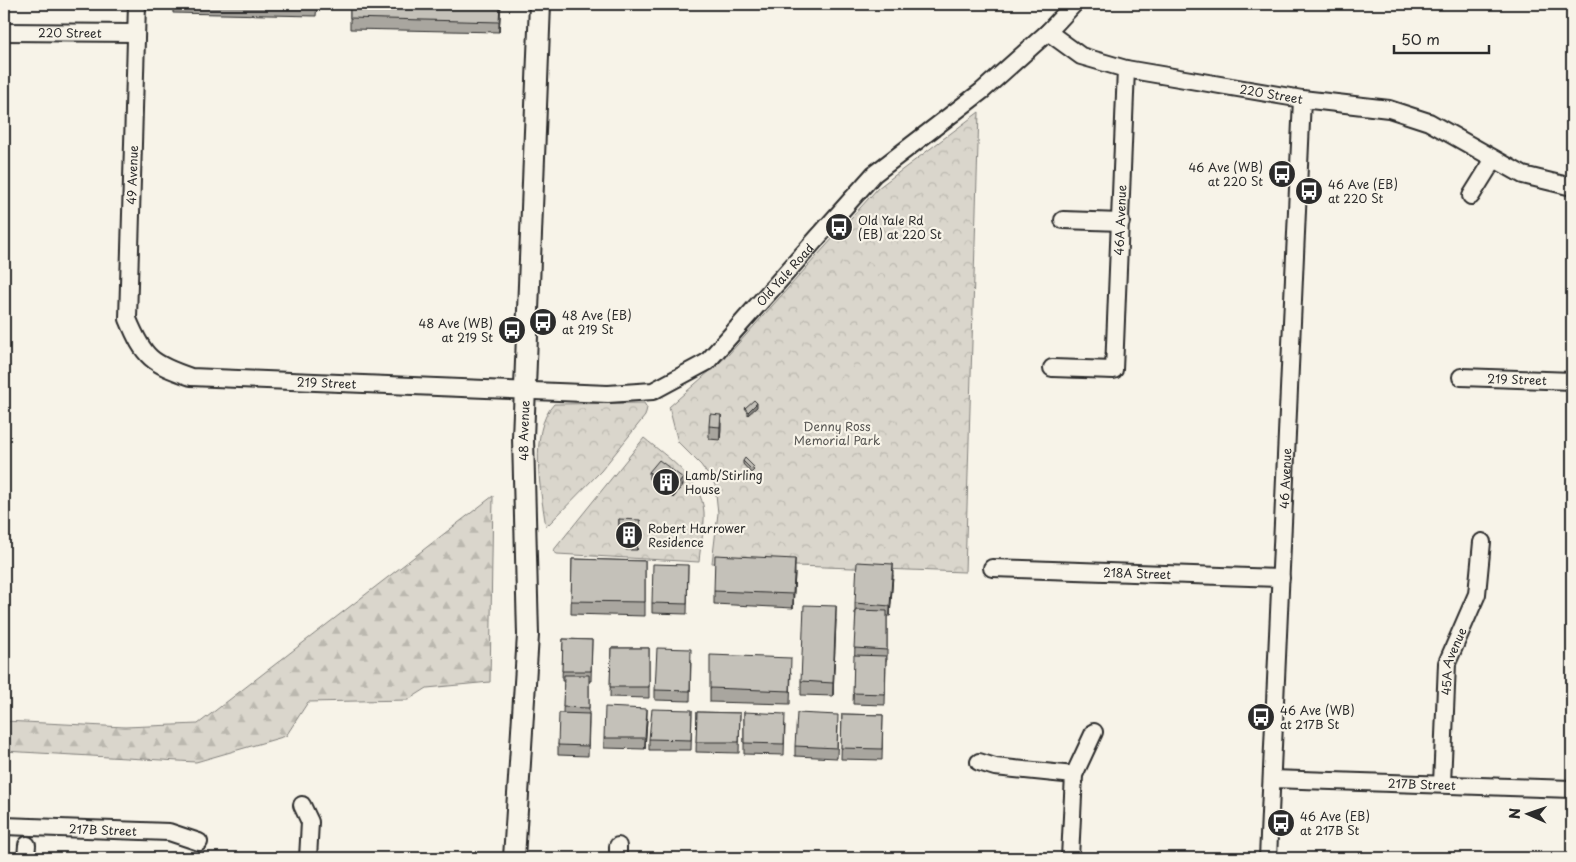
<svg xmlns="http://www.w3.org/2000/svg" width="1576" height="862" font-family="'Playpen Sans',sans-serif">
<style>
.forest{fill:url(#forest-firs);stroke:#82807c}
.park{fill:url(#park-crowns);stroke:#82807c}
.lines{fill:none;stroke-linecap:round;stroke-linejoin:round}
.minor-casing{stroke:#2b2b2b;stroke-width:20}
.major-casing{stroke:#2b2b2b;stroke-width:24}
.minor{stroke:#f7f3e8;stroke-width:16}
.major{stroke:#f7f3e8;stroke-width:20}
.wall{fill:#a9a69f;stroke:#2b2b2b}
.shaded-wall{fill:#898782;stroke:#2b2b2b}
.building{fill:#c4c1b9;stroke:#2b2b2b}
.labels{text-anchor:middle;dominant-baseline:central;stroke-width:4.5;stroke-linejoin:round;paint-order:stroke}
.street-label{font-size:12px;fill:#2b2b2b;stroke:#f7f3e8}
.poi-label{font-size:12px;fill:#2b2b2b;stroke:#f7f3e8;text-anchor:start}
.park-label{font-size:12px;fill:#575653;stroke:#f7f3e8}
</style>
<defs>
<pattern id="forest-firs" width="22" height="20" patternUnits="userSpaceOnUse" patternTransform="scale(1.25)"><rect width="22" height="20" fill="#dad6cc"/><path d="M5 1l3.5 6h-7zM16 11l3.5 6h-7z" fill="#bbb8af"/></pattern>
<pattern id="park-crowns" width="20" height="18" patternUnits="userSpaceOnUse" patternTransform="scale(1.25)"><rect width="20" height="18" fill="#dad6cc"/><path d="M2 6a3 3 0 1 1 6 0M12 15a3 3 0 1 1 6 0" fill="none" stroke="#bbb8af"/></pattern>
</defs>
<rect width="100%" height="100%" fill="#f7f3e8"/>
<filter id="ink" filterUnits="userSpaceOnUse"><feTurbulence type="fractalNoise" baseFrequency=".02" numOctaves="2"/><feDisplacementMap in="SourceGraphic" scale="10" xChannelSelector="R" yChannelSelector="G"/><feConvolveMatrix kernelMatrix="1 2 1 2 8 2 1 2 1" color-interpolation-filters="sRGB"/></filter>
<g filter="url(#ink)">
<path class="forest" d="M 493,496 L 490,682 L 427,688 L 408,700 L 308,702 L 286,736 L 196,762 L 4,751 L 4,721 L 125,727 L 198,724 Z"/>
<path class="park" d="M 979,112 L 965,572 L 712,563 L 718,513 L 715,485 L 701,465 L 678,442 L 669,407 L 728,355 L 878,188 Z
M 644,403 L 647,408 L 645,416 L 601,471 L 546,527 C 541,492 528,432 554,404 Z
M 644,438 C 667,457 702,480 704,512 C 705,528 700,546 699,562 L 557,554 L 553,551 Z"/>
<g class="lines">
<g class="minor-casing">
<g id="minor">
<path id="s1" d="M 137,4 L 128,319 C 144,358 152,364 191,377 L 608,394 L 653,391 L 707,362 L 874,174 L 982,91 L 1048,32 L 1074,4"/>
<path id="s2" d="M 4,32 L 136,33"/>
<path id="s3" d="M 1048,32 L 1081,56 L 1126,69 L 1302,99 L 1389,109 L 1429,122 L 1523,175 L 1572,187"/>
<path d="M 1471,196 L 1494,159"/>
<path d="M 1063,220 L 1121,222"/>
<path id="s4" d="M 1052,368 L 1114,370 L 1126,69"/>
<path id="s5" d="M 1461,377 L 1572,381"/>
<path id="s6" d="M 992,568 L 1281,578"/>
<path d="M 979,762 L 995,767 L 1074,775"/>
<path id="s7" d="M 1272,779 L 1572,789"/>
<path id="s8" d="M 1442,784 L 1447,663 L 1477,594 L 1482,542"/>
<path d="M 302,805 L 310,822 L 308,858"/>
<path id="s9" d="M 4,826 L 169,832 L 199,842"/>
<path d="M 26,858 L 27,845"/>
<path d="M 618,858 L 618,846"/>
<path d="M 1070,858 L 1074,775 L 1094,732"/>
<path id="s10" d="M 1268,858 L 1302,99"/>
</g>
</g>
<g class="major-casing">
<g id="major">
<path id="s11" d="M 514,858 L 528,635 L 523,438 L 540,4"/>
</g>
</g>
<use href="#minor" class="minor"/>
<use href="#major" class="major"/>
</g>
<path class="wall" d="M 46,4 L 112,4 L 112,6 L 46,6 Z
M 173,4 L 317,4 L 316,16 L 173,13 Z
M 350,4 L 501,4 L 499,32 L 350,29 Z
M 721,415 L 720,440 L 709,439 L 709,426 Z
M 743,461 L 754,470 L 751,473 L 743,464 Z
M 649,472 L 683,485 L 673,498 L 649,479 Z
M 619,519 L 640,527 L 637,550 L 626,550 L 626,543 L 619,543 Z
M 572,559 L 645,561 L 645,616 L 571,614 Z
M 688,565 L 687,614 L 652,613 L 652,603 Z
M 795,573 L 793,608 L 714,604 L 714,591 Z
M 893,575 L 890,616 L 887,616 L 887,660 L 886,660 L 885,705 L 853,704 L 856,614 L 855,614 L 855,603 Z
M 836,620 L 833,696 L 801,695 L 801,681 Z
M 563,639 L 592,640 L 591,681 L 589,681 L 589,724 L 588,756 L 558,755 L 558,745 L 563,713 L 564,681 L 562,681 Z
M 611,648 L 649,648 L 649,698 L 610,697 Z
M 691,660 L 690,701 L 655,700 L 655,690 Z
M 791,672 L 790,704 L 710,702 L 710,688 Z
M 692,710 L 691,750 L 649,750 L 649,739 Z
M 697,712 L 740,713 L 739,753 L 696,752 Z
M 744,712 L 785,724 L 784,755 L 744,754 Z
M 842,714 L 883,715 L 882,760 L 841,759 Z
M 647,719 L 645,749 L 604,748 L 604,738 Z
M 838,725 L 837,758 L 795,756 L 795,746 Z"/>
<path class="shaded-wall" d="M 500,4 L 501,4 L 499,32 L 499,22 Z
M 757,403 L 757,407 L 748,415 L 748,412 Z
M 721,415 L 721,429 L 720,440 L 720,427 Z
M 683,478 L 683,485 L 673,498 L 673,491 Z
M 640,520 L 640,527 L 637,550 L 637,543 Z
M 795,559 L 795,573 L 793,608 L 793,594 Z
M 893,564 L 893,575 L 890,616 L 890,606 Z
M 836,606 L 836,620 L 833,696 L 833,683 Z
M 647,709 L 647,719 L 645,749 L 645,738 Z"/>
<path class="building" d="M 350,4 L 500,4 L 499,22 L 350,18 Z
M 754,400 L 757,403 L 748,412 L 745,408 Z
M 710,414 L 721,415 L 720,427 L 709,426 Z
M 745,458 L 754,467 L 751,469 L 743,461 Z
M 659,460 L 683,478 L 673,491 L 649,472 Z
M 619,519 L 640,520 L 637,543 L 626,543 L 627,536 L 619,536 Z
M 715,555 L 795,559 L 793,594 L 714,591 Z
M 572,559 L 645,561 L 645,602 L 571,601 Z
M 857,562 L 893,564 L 890,606 L 855,603 Z
M 653,564 L 688,565 L 687,604 L 652,603 Z
M 804,605 L 836,606 L 833,683 L 801,681 Z
M 856,610 L 887,611 L 887,650 L 854,648 Z
M 563,639 L 592,640 L 591,671 L 562,671 Z
M 611,648 L 649,648 L 649,687 L 610,687 Z
M 657,648 L 691,649 L 690,691 L 655,690 Z
M 710,655 L 791,658 L 790,691 L 710,688 Z
M 854,655 L 886,656 L 885,694 L 853,693 Z
M 564,675 L 589,675 L 589,708 L 563,707 Z
M 605,707 L 647,709 L 645,738 L 604,738 Z
M 652,709 L 692,710 L 691,740 L 649,739 Z
M 697,712 L 740,713 L 739,742 L 696,742 Z
M 744,712 L 785,714 L 784,744 L 744,743 Z
M 559,713 L 589,714 L 588,746 L 558,745 Z
M 797,713 L 838,715 L 837,748 L 795,746 Z
M 842,714 L 883,715 L 882,749 L 841,748 Z"/>
</g>
<defs>
<g id="bus-disc" transform="scale(1.4375)"><circle r="9.5" fill="#2b2b2b" stroke="#f7f3e8"/><path d="M-5-6H5V4H4V6H2V4H-2V6H-4V4H-5ZM-3.5-4V0h7V-4ZM-3.5 1.2v1.5H-2V1.2ZM2 1.2v1.5H3.5V1.2Z" fill="#fff"/></g>
<g id="building-disc" transform="scale(1.4375)"><circle r="9.5" fill="#2b2b2b" stroke="#f7f3e8"/><path d="M-4-6H4V6H1V3H-1V6H-4ZM-2.5-4.3h1.7v1.8h-1.7ZM.8-4.3h1.7v1.8H.8ZM-2.5-1h1.7V.8h-1.7ZM.8-1h1.7V.8H.8Z" fill="#fff"/></g>
</defs>
<g fill-rule="evenodd">
<use href="#bus-disc" x="1282" y="174"/>
<use href="#bus-disc" x="1309" y="191"/>
<use href="#bus-disc" x="839" y="227"/>
<use href="#bus-disc" x="543" y="322"/>
<use href="#bus-disc" x="512" y="330"/>
<use href="#building-disc" x="666" y="482"/>
<use href="#building-disc" x="629" y="535"/>
<use href="#bus-disc" x="1261" y="717"/>
<use href="#bus-disc" x="1281" y="823"/>
</g>
<g class="labels">
<g class="street-label">
<text stroke="none"><textPath href="#s2" startOffset="66">220 Street</textPath></text>
<text stroke="none"><textPath href="#s3" startOffset="235">220 Street</textPath></text>
<text transform="translate(132 175) rotate(-88)">49 Avenue</text>
<text stroke="none"><textPath href="#s4" startOffset="212">46A Avenue</textPath></text>
<text stroke="none"><textPath href="#s1" startOffset="1046">Old Yale Road</textPath></text>
<text stroke="none"><textPath href="#s5" startOffset="56">219 Street</textPath></text>
<text stroke="none"><textPath href="#s1" startOffset="541">219 Street</textPath></text>
<text stroke="none"><textPath href="#s11" startOffset="428">48 Avenue</textPath></text>
<text stroke="none"><textPath href="#s10" startOffset="380">46 Avenue</textPath></text>
<text stroke="none"><textPath href="#s6" startOffset="145">218A Street</textPath></text>
<text stroke="none"><textPath href="#s8" startOffset="124">45A Avenue</textPath></text>
<text stroke="none"><textPath href="#s7" startOffset="150">217B Street</textPath></text>
<text stroke="none"><textPath href="#s9" startOffset="99">217B Street</textPath></text>
</g>
<g class="poi-label">
<text x="1263" y="167" text-anchor="end">46 Ave (WB)<tspan x="1263" dy="14">at 220 St</tspan></text>
<text x="1328" y="184">46 Ave (EB)<tspan x="1328" dy="14">at 220 St</tspan></text>
<text x="858" y="220">Old Yale Rd<tspan x="858" dy="14">(EB) at 220 St</tspan></text>
<text x="562" y="315">48 Ave (EB)<tspan x="562" dy="14">at 219 St</tspan></text>
<text x="493" y="323" text-anchor="end">48 Ave (WB)<tspan x="493" dy="14">at 219 St</tspan></text>
<text x="685" y="475">Lamb/Stirling<tspan x="685" dy="14">House</tspan></text>
<text x="648" y="528">Robert Harrower<tspan x="648" dy="14">Residence</tspan></text>
<text x="1280" y="710">46 Ave (WB)<tspan x="1280" dy="14">at 217B St</tspan></text>
<text x="1300" y="816">46 Ave (EB)<tspan x="1300" dy="14">at 217B St</tspan></text>
</g>
<g class="park-label">
<text x="837" y="426">Denny Ross<tspan x="837" dy="14">Memorial Park</tspan></text>
</g>
</g>
<rect width="1576" height="862" fill="none" stroke="#f7f3e8" stroke-width="20"/>
<rect x="10" y="10" width="1556" height="842" fill="none" stroke="#2b2b2b" stroke-width="2" filter="url(#ink)"/>
<g transform="translate(1528 814) rotate(272)" stroke="#f7f3e8" stroke-width="4" paint-order="stroke">
<path d="M0-4L9 19L0 12L-9 19Z" fill="#2b2b2b"/>
<text y="-8" font-size="14" font-weight="bold" text-anchor="middle" fill="#2b2b2b">N</text>
</g>
<path d="M1394 45v8h95v-8" fill="none" stroke="#2b2b2b" stroke-width="2.5"/>
<text x="1401" y="45" font-size="15" fill="#2b2b2b" stroke="#f7f3e8" stroke-width="4" paint-order="stroke">50 m</text>
</svg>
